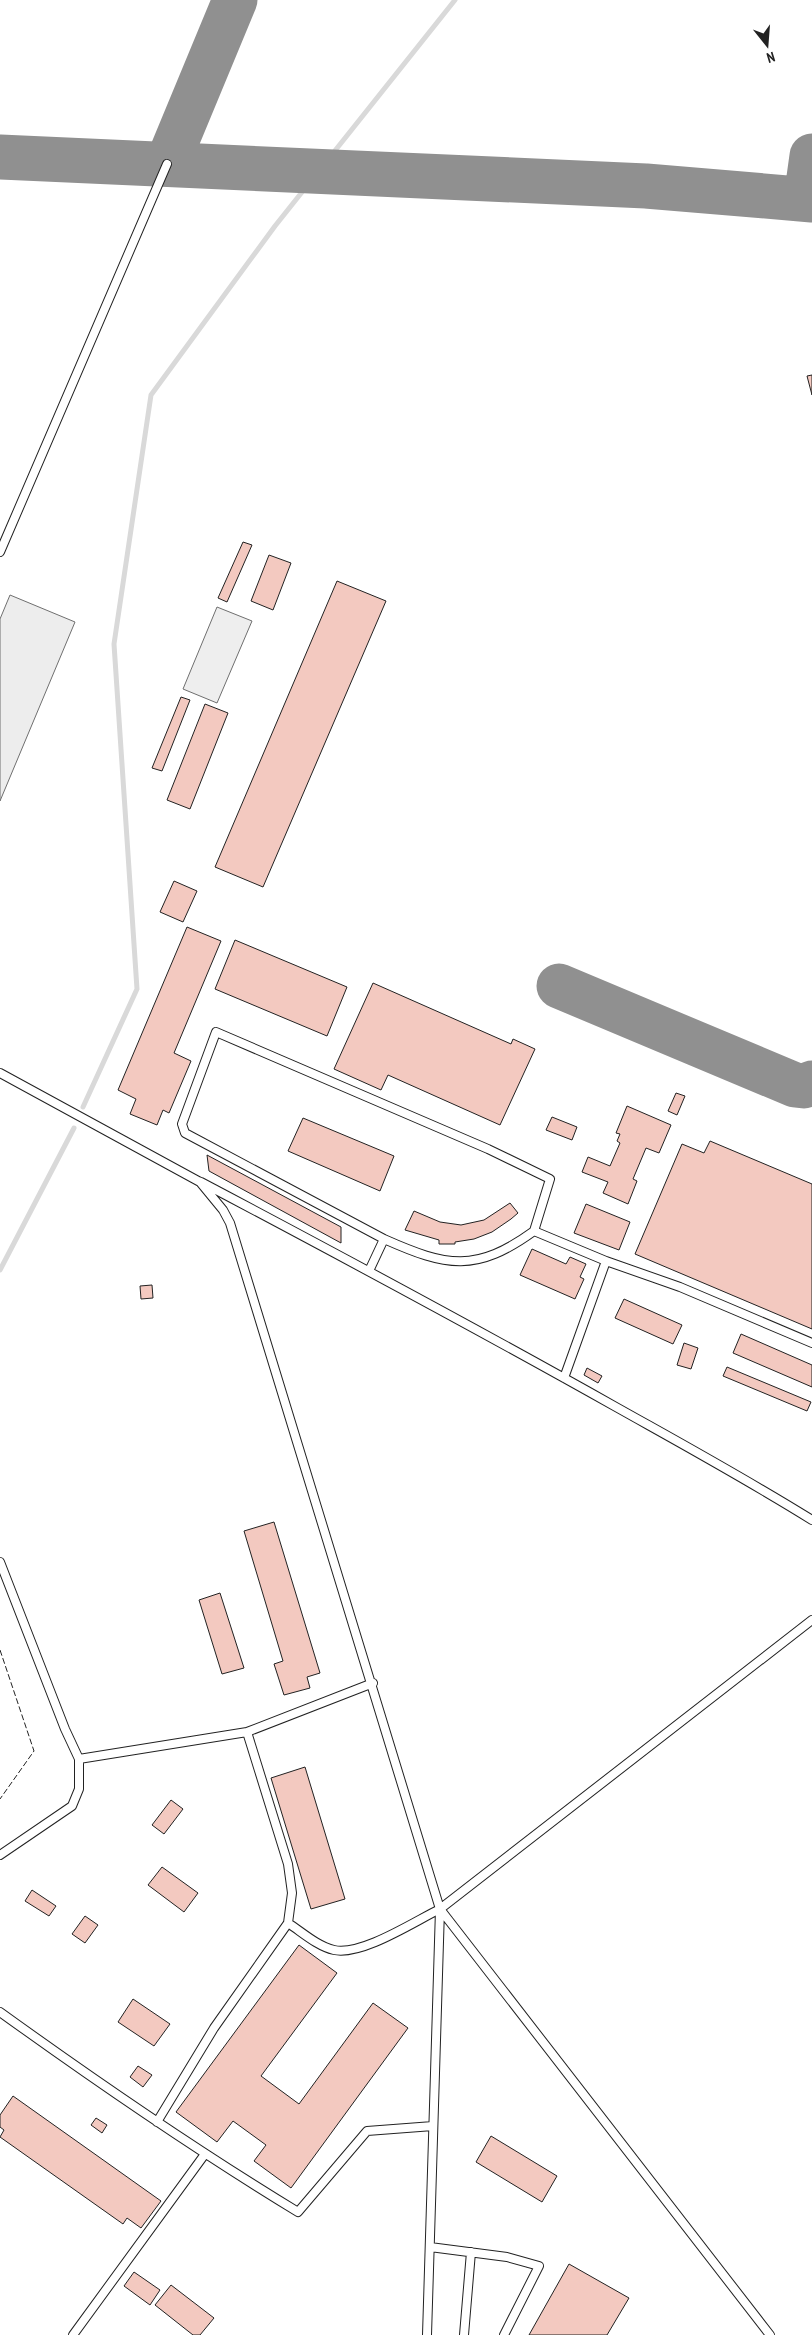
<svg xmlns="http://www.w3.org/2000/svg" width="812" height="2335" font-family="'PT Sans Narrow',sans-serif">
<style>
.green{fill:#eee;stroke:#6f6f6f}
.parking{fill:#ededed;stroke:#6f6f6f}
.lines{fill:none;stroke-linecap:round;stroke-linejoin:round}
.stream{stroke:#d9d9d9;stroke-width:5}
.taxiway{stroke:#909090;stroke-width:45}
.building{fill:#f3c9c0;stroke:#222}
.service-casing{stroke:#222;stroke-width:10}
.service{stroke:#fff;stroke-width:8}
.fence{stroke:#222;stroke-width:1;stroke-dasharray:6 2.5;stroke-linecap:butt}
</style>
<rect width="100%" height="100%" fill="#fff"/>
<path class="green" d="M 217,607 L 252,621 L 217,703 L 183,689 Z"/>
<path class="parking" d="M 10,595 L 75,622 L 0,801 L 0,619 Z"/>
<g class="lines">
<path class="stream" d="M 83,1107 L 137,989 L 114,644 L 151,395 L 275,226 L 455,0
M 0,1270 L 74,1128"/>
<path class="taxiway" d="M 0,157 L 646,186 L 812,200
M 167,164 L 235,0
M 806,199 L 812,156
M 559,986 L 795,1085 L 804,1086 L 812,1083"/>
</g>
<path class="building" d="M 812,375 L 812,395 L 807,376 Z
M 243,542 L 252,545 L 227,602 L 218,598 Z
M 269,555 L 291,563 L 273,610 L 251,601 Z
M 337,581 L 386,601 L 263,887 L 215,867 Z
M 181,697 L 190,700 L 162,771 L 152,768 Z
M 205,704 L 228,713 L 190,809 L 167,800 Z
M 174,881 L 197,891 L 183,922 L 160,912 Z
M 187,927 L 221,941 L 174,1053 L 191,1061 L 169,1113 L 163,1110 L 157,1125 L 130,1114 L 136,1099 L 118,1090 Z
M 235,940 L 347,987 L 327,1036 L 215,989 Z
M 373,983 L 511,1044 L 513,1039 L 535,1049 L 500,1125 L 388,1075 L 381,1090 L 334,1069 Z
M 676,1093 L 685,1096 L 677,1115 L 668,1111 Z
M 627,1106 L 671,1125 L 659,1153 L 646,1148 L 633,1179 L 637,1181 L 628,1204 L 603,1193 L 608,1182 L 582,1172 L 588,1157 L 610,1166 L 620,1143 L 617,1141 L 620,1134 L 616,1133 Z
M 552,1117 L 577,1127 L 572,1140 L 546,1130 Z
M 303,1118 L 394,1156 L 380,1191 L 288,1151 Z
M 710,1141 L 812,1184 L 812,1329 L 635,1254 L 682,1144 L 704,1153 Z
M 207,1155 L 341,1227 L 341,1243 L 209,1171 Z
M 510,1203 L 518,1213 L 511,1219 L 492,1232 L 474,1239 L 455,1242 L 455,1244 L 439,1244 L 439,1240 L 405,1230 L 414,1211 L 440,1222 L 461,1225 L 484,1220 Z
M 586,1204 L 630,1222 L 619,1250 L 574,1233 Z
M 532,1249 L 566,1264 L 570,1257 L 586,1264 L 580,1277 L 584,1279 L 575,1299 L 520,1275 Z
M 152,1285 L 153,1298 L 141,1299 L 140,1286 Z
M 624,1299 L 682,1325 L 673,1344 L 615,1318 Z
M 741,1334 L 812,1365 L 812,1387 L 733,1353 Z
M 684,1343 L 698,1348 L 691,1369 L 677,1365 Z
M 727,1367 L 811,1402 L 807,1411 L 723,1376 Z
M 587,1368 L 602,1376 L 598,1383 L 584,1375 Z
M 274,1522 L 320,1673 L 307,1677 L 310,1688 L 284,1695 L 274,1664 L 283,1661 L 244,1531 Z
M 220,1593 L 244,1668 L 222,1674 L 199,1600 Z
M 305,1767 L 345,1899 L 311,1909 L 271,1778 Z
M 171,1800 L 183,1809 L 164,1834 L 152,1825 Z
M 162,1867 L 198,1893 L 184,1912 L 148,1885 Z
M 32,1890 L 56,1906 L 49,1916 L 25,1901 Z
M 85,1916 L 98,1925 L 85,1943 L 72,1934 Z
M 299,1945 L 337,1973 L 261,2076 L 299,2104 L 373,2003 L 408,2028 L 291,2188 L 254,2161 L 266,2145 L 233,2121 L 217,2142 L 176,2112 Z
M 133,1999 L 170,2024 L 154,2046 L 118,2022 Z
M 138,2066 L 152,2075 L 143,2087 L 130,2077 Z
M 13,2096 L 161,2201 L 141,2228 L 127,2218 L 123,2224 L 0,2137 L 4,2130 L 0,2127 L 0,2115 Z
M 96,2118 L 107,2125 L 102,2133 L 91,2125 Z
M 491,2136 L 557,2176 L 542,2202 L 476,2162 Z
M 569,2264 L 629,2298 L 607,2335 L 529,2335 Z
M 134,2272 L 160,2290 L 150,2305 L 124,2286 Z
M 171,2285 L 214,2318 L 200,2335 L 193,2335 L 155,2305 Z"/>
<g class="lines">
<g class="service-casing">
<path id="service" d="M 0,552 L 167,164
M 0,1073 L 200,1182 L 223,1210 L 230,1223 L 440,1909 L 770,2335
M 201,1182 C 341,1256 479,1330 616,1407 C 682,1444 748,1480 812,1520
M 534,1231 L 550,1179 L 488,1149 L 216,1032 L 182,1124 L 185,1133 L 384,1239 C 447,1267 476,1273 534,1231 L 606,1261
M 369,1271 L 384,1239
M 564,1378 L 606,1261 L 680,1287 L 812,1343
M 0,1562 L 65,1729 L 79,1759 L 247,1732 L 373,1683
M 0,1855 L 72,1806 L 79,1789 L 79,1759
M 288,1923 C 302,1932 317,1946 334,1950 C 362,1956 415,1921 440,1909
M 0,2012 C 97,2082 196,2150 298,2212 L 367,2131 L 433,2126
M 157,2122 L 214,2028 L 288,1923 L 292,1893 L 288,1864 L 247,1732
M 430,2247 L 507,2257 L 539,2266 L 504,2335
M 73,2335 L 205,2154
M 427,2335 L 440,1909 L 812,1620
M 464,2335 L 471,2252"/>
</g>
<use href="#service" class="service"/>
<path class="fence" d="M 0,1650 L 34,1751 L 0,1799"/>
</g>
<g transform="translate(767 45) rotate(163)" stroke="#ffffff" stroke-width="4" paint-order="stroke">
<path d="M0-4L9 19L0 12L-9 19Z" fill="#222222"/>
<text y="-8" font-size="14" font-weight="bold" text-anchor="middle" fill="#222222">N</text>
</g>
</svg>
